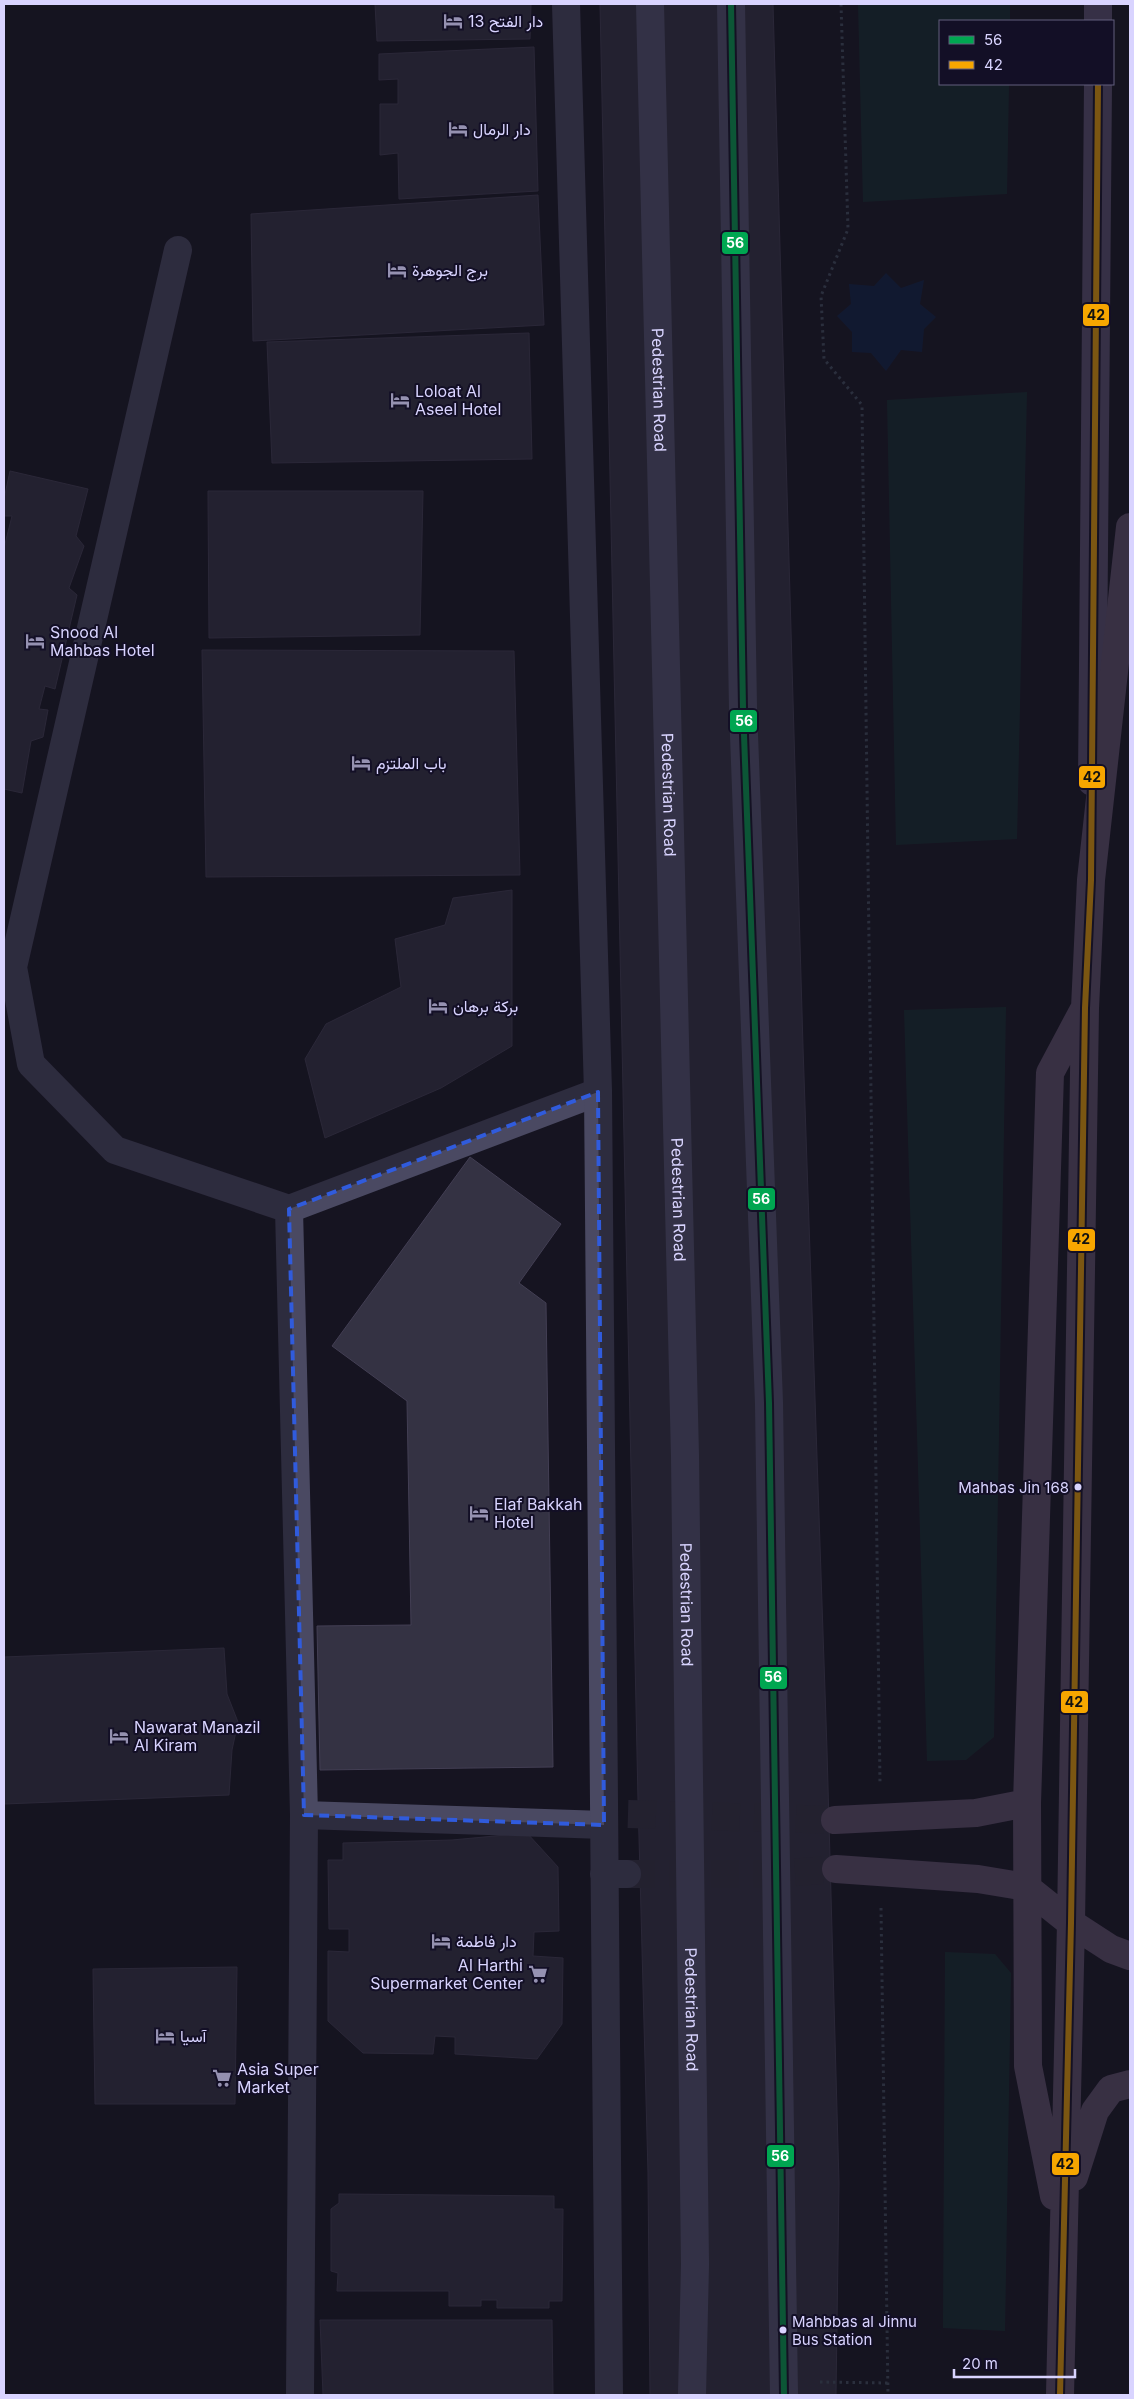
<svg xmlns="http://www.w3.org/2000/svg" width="1134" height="2399" font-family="Inter,Vazirmatn,sans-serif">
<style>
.green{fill:#132c2d}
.water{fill:#0d2144}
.building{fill:#343243;stroke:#433f54}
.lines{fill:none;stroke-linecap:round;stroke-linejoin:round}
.tertiary-tunnel{stroke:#333142;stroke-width:28;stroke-dasharray:28 14;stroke-linecap:butt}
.path{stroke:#44505f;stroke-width:3;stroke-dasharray:2.5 4;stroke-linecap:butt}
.minor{stroke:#4a4962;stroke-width:28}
.tertiary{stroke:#4a4962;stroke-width:28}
.secondary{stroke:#575674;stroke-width:28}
.primary{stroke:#5e5373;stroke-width:28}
.trunk{stroke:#62526e;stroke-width:28}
.bus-1-casing{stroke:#130f26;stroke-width:10}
.bus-2-casing{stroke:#130f26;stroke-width:10}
.bus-1{stroke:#00a651;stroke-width:6}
.bus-2{stroke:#f7a600;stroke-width:6}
.marked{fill:none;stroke:#305bdc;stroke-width:4;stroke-dasharray:10 6;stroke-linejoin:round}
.bus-dot{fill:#d9d4ff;stroke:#130f26;stroke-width:2}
.labels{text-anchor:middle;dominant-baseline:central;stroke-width:4;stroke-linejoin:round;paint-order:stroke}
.bus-label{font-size:15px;fill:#d9d4ff;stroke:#130f26;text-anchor:end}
.poi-label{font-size:16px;fill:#d9d4ff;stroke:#130f26;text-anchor:start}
.street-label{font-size:16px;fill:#d9d4ff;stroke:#130f26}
.line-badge{stroke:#130f26;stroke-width:2}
.badge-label{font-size:14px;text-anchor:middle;font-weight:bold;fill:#fff}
.pale-badge-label{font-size:14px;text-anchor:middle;font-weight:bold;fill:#111}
</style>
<rect width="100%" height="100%" fill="#161421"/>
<path class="green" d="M 858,4 L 1010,4 L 1010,21 L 940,21 L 940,84 L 1009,84 L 1007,194 L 863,202 Z
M 1027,392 L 1017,839 L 896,845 L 887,400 Z
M 1006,1007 L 994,1737 L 966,1760 L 927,1761 L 904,1010 Z
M 945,1952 L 995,1954 L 1011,1973 L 1005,2331 L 943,2328 Z"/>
<path class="water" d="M 886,273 L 901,288 L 924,280 L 920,304 L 936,317 L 924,329 L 922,352 L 901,350 L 886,371 L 871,353 L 852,352 L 852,332 L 837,316 L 851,304 L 849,284 L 874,286 Z"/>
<path class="building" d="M 375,4 L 531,4 L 530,39 L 377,41 Z
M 600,4 L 773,4 L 803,1047 L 827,1750 L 839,2183 L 836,2395 L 650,2395 L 648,2173 L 638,1800 Z
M 534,47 L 538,191 L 399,199 L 398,153 L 380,155 L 380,104 L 398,104 L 398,79 L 379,80 L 379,54 Z
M 538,195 L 544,325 L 253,341 L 251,214 Z
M 529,333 L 532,459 L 272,463 L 267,342 Z
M 10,471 L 88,489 L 76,536 L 84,546 L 69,588 L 77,595 L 55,689 L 45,686 L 39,709 L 48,710 L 43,737 L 31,741 L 22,793 L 4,789 L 4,548 L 12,516 L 4,516 L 4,499 Z
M 208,491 L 423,491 L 420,635 L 209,638 Z
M 202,650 L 514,651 L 520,875 L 206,877 Z
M 512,890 L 512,1046 L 441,1088 L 325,1138 L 305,1059 L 326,1024 L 401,987 L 395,939 L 445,925 L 453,898 Z
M 470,1157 L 561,1224 L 519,1283 L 546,1303 L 553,1767 L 320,1770 L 317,1626 L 411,1625 L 407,1401 L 332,1346 Z
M 224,1648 L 227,1694 L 238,1722 L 232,1750 L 229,1795 L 4,1804 L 4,1657 Z
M 527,1833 L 558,1867 L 559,1931 L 534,1932 L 533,1956 L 563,1958 L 562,2024 L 537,2059 L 455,2054 L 455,2037 L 435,2036 L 433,2054 L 363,2053 L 328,2021 L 328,1951 L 349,1952 L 349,1929 L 329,1929 L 328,1860 L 343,1860 L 343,1843 L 452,1840 Z
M 237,1967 L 235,2104 L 95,2104 L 93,1969 Z
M 339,2194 L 554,2196 L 554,2209 L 563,2209 L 562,2301 L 549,2301 L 549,2308 L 497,2308 L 497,2300 L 481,2300 L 481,2306 L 449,2306 L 449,2291 L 337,2291 L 338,2273 L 331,2271 L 331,2209 L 339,2203 Z
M 320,2320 L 552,2320 L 553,2395 L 323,2395 Z"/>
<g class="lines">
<path class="tertiary-tunnel" d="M 628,1814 L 835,1820
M 627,1874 L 776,1874 L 836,1869"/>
<path class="path" d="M 841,4 L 848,229 L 821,296 L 824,359 L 862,405 L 880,1784
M 881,1908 L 888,2395
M 820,2382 L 888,2383"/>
<path class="minor" d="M 178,250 L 13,967 L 31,1064 L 115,1150 L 289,1209
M 304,1815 L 604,1825
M 300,2395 L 304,1815 L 289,1209 L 598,1092"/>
<path class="tertiary" d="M 566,4 L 598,1092 L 609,2395
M 604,1874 L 627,1874"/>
<g class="secondary">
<path id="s1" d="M 650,4 L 685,1456 L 695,2264 L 692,2395"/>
<path d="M 731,4 L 743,708 L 769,1403 L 784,2395"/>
</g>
<path class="primary" d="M 1098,21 L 1098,4
M 1092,782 L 1098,84"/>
<path class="trunk" d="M 1027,1803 L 1028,2066 L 1054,2196
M 835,1820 L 976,1813 L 1027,1803 L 1050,1073 L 1083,1011
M 836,1869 L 978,1879 L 1026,1887 L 1071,1923 L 1111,1949 L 1130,1956
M 1074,2177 L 1095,2111 L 1111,2089 L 1130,2084
M 1060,2395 L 1071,1923 L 1085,1008 L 1091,880 L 1130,527"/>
<g class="bus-1-casing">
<path id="bus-1" d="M 731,4 L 743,708 L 769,1403 L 784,2395"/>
</g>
<g class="bus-2-casing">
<path id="bus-2" d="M 1060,2395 L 1071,1923 L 1085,1008 L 1091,880 L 1098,84"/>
</g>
<use href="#bus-1" class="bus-1"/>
<use href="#bus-2" class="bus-2"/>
</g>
<path d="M0 0H1134V2399H0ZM 598,1092 L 604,1825 L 304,1815 L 289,1209 Z" fill="#161421" fill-opacity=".55" fill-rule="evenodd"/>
<path class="marked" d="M 598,1092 L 604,1825 L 304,1815 L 289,1209 Z"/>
<defs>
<g id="hotel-bare" transform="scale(1.5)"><path d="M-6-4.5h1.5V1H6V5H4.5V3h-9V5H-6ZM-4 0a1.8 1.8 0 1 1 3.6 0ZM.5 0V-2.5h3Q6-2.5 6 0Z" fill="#9591b1" stroke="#130f26" stroke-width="2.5" paint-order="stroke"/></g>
<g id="supermarket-bare" transform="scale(1.5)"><path d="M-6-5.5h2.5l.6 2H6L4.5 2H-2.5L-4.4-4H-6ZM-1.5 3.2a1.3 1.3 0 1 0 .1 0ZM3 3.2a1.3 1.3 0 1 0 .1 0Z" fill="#9591b1" stroke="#130f26" stroke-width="2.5" paint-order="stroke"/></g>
</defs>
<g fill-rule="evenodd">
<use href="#hotel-bare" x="453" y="21"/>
<use href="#hotel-bare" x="458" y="129"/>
<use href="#hotel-bare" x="397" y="270"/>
<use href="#hotel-bare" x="400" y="400"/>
<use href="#hotel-bare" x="35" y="641"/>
<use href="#hotel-bare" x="361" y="763"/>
<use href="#hotel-bare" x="438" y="1006"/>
<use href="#hotel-bare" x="479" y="1513"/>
<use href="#hotel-bare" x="119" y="1736"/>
<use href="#hotel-bare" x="441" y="1941"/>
<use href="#supermarket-bare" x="538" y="1974"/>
<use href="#hotel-bare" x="165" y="2036"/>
<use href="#supermarket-bare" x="222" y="2078"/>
</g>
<g class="bus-dot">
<circle cx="1078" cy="1487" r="4.5"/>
<circle cx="783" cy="2330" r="4.5"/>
</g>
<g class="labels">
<g class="bus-label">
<text x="1069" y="1487">Mahbas Jin 168</text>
<text x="792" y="2321" text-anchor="start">Mahbbas al Jinnu<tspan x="792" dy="18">Bus Station</tspan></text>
</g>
<g class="poi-label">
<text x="468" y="21">دار الفتح 13</text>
<text x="473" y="129">دار الرمال</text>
<text x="412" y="270">برج الجوهرة</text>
<text x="415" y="391">Loloat Al<tspan x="415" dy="18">Aseel Hotel</tspan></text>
<text x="50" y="632">Snood Al<tspan x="50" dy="18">Mahbas Hotel</tspan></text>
<text x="376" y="763">باب الملتزم</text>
<text x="453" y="1006">بركة برهان</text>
<text x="494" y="1504">Elaf Bakkah<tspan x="494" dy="18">Hotel</tspan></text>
<text x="134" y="1727">Nawarat Manazil<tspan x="134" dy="18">Al Kiram</tspan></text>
<text x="456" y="1941">دار فاطمة</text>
<text x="523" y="1965" text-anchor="end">Al Harthi<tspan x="523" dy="18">Supermarket Center</tspan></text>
<text x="180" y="2036">آسيا</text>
<text x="237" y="2069">Asia Super<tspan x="237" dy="18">Market</tspan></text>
</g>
<g class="street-label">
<text stroke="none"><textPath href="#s1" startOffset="386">Pedestrian Road</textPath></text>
<text stroke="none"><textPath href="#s1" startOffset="791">Pedestrian Road</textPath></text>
<text stroke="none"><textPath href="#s1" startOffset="1196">Pedestrian Road</textPath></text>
<text stroke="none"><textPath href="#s1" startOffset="1601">Pedestrian Road</textPath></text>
<text stroke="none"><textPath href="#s1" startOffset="2006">Pedestrian Road</textPath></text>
</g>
</g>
<g class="line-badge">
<rect x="721" y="231" width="28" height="24" rx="5" fill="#00a651"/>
<rect x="1082" y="303" width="28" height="24" rx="5" fill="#f7a600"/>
<rect x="729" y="709" width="29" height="24" rx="5" fill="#00a651"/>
<rect x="1078" y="765" width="28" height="24" rx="5" fill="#f7a600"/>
<rect x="747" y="1187" width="29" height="24" rx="5" fill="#00a651"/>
<rect x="1067" y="1228" width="29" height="24" rx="5" fill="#f7a600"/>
<rect x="759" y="1666" width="29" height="24" rx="5" fill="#00a651"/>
<rect x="1060" y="1690" width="29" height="24" rx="5" fill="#f7a600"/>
<rect x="766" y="2144" width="29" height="24" rx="5" fill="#00a651"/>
<rect x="1051" y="2152" width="29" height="24" rx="5" fill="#f7a600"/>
</g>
<g class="badge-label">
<text x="735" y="248">56</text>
<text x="744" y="726">56</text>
<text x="761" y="1204">56</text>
<text x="773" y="1682">56</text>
<text x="780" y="2161">56</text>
</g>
<g class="pale-badge-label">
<text x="1096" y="320">42</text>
<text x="1092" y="782">42</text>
<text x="1081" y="1244">42</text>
<text x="1074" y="1707">42</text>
<text x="1065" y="2169">42</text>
</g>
<rect width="1134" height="2399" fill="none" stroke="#d9d4ff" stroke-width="10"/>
<rect x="939" y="20" width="175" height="65" fill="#130f26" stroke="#625e7d"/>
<rect x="949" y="36" width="25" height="8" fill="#00a651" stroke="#625e7d"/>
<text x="984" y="45" font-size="15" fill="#d9d4ff">56</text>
<rect x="949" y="61" width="25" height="8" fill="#f7a600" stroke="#625e7d"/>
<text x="984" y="70" font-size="15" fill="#d9d4ff">42</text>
<path d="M954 2369v8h121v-8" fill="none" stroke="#d9d4ff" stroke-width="2.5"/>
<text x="962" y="2369" font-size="15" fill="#d9d4ff" stroke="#130f26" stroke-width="4" paint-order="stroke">20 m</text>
</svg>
